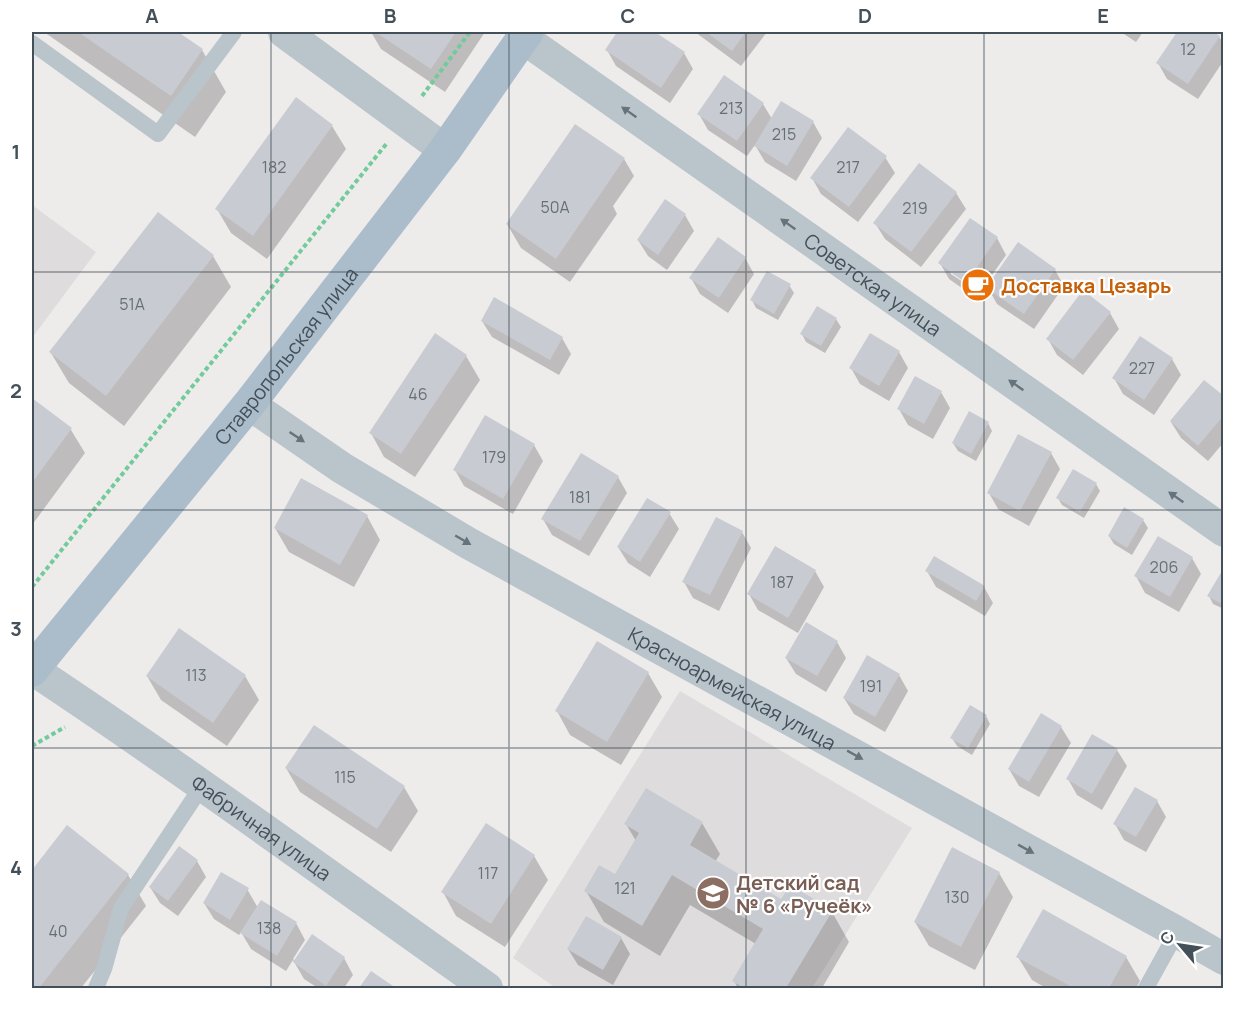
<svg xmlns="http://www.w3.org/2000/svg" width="1255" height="1020" font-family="Manrope,sans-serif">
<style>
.education{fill:#dfdcdd}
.shadow{fill:#0003;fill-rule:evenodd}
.building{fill:#c8cbd1}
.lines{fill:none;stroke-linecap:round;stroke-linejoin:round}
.path{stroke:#71cb9b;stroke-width:4;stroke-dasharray:4.5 3;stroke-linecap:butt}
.service{stroke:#b9c4cb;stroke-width:16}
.minor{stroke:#b9c4cb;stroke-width:32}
.primary{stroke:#abbccb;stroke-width:33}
.oneway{fill:#67737b}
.grid{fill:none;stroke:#445059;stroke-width:1.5;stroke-opacity:0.55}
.labels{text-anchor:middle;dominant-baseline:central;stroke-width:4.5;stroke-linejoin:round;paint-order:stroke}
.number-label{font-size:16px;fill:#656f77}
.street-label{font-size:20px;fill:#445059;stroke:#fff}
.food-label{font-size:20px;font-weight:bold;fill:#c56008;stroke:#fff;text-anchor:start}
.education-label{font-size:20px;font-weight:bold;fill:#785e54;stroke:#fff;text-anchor:start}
.neatline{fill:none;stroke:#445059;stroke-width:2}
.grid-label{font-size:20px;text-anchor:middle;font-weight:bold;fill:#445059}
</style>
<rect width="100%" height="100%" fill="#eeebeb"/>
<path class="education" d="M 32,205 L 96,252 L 32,338 Z
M 680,691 L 912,828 L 812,988 L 556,988 L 513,958 Z"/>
<path class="shadow" d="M 44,32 L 175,32 L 202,50 L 226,92 L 195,137 Z
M 371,32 L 485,32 L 445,92 L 381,49 Z
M 619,32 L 652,32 L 684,53 L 693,69 L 670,103 L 616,66 L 607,50 Z
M 695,32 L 767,32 L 741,66 Z
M 1121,32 L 1143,32 L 1136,42 Z
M 1179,32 L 1211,32 L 1219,37 L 1224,44 L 1224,60 L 1198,99 L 1167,79 L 1158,63 Z
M 763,104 L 772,119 L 813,122 L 822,138 L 796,181 L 765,162 L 755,145 L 747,156 L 708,130 L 699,114 Z
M 332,126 L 346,149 L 267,259 L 231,233 L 217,209 Z
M 575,126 L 624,159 L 634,176 L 613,206 L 617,214 L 570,282 L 521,248 L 507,224 Z
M 885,157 L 895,173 L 858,222 L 821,194 L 812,178 Z
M 919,165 L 956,193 L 966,209 L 921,267 L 885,239 L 875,223 Z
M 158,214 L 213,256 L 231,287 L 124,426 L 69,383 L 51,353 Z
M 685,215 L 694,231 L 667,270 L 648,256 L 638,240 Z
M 997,238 L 1006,255 L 976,298 L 949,279 L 940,263 ZM 951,271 L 973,286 L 972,288 L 951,274 Z
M 745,258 L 754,274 L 728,313 L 700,294 L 691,278 Z
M 1055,270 L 1064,286 L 1034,329 L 997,304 L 988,288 Z
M 789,285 L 794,293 L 778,320 L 756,308 L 752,300 Z
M 1110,313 L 1119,329 L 1083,375 L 1057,355 L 1048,339 Z
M 836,319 L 841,327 L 825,353 L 806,342 L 802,334 Z
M 482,321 L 562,338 L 571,354 L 559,375 L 492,337 Z
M 899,352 L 908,368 L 889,401 L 860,384 L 851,368 Z
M 466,356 L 480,380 L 415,477 L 384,457 L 371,433 Z
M 1172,359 L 1181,375 L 1154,415 L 1123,394 L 1114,378 Z
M 941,392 L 950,408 L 933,439 L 908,425 L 899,409 Z
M 1224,398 L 1224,442 L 1208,461 L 1181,438 L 1171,422 Z
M 32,400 L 71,430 L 85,453 L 32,525 Z
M 988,423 L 992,431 L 976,461 L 958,451 L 953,443 Z
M 534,445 L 543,461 L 513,514 L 464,486 L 455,470 Z
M 1051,453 L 1060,469 L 1029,526 L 998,509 L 989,493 Z
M 618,477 L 627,493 L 589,556 L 552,535 L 543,519 Z
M 1096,484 L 1100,491 L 1084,518 L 1062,505 L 1058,498 Z
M 669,513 L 679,529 L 650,577 L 628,563 L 618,547 Z
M 367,516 L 380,540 L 354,587 L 289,552 L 275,528 Z
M 1143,520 L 1148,528 L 1132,555 L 1114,544 L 1109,536 Z
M 742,532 L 751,548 L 719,611 L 693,598 L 684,582 Z
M 1192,558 L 1201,574 L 1179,612 L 1145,593 L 1136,576 Z
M 815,571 L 824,587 L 798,633 L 758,610 L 749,594 Z
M 927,571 L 984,587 L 993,603 L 985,616 L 936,587 Z
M 1224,574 L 1224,609 L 1213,604 L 1209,596 Z
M 837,642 L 846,658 L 826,692 L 796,674 L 786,658 Z
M 648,673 L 662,697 L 621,765 L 570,735 L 557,711 Z
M 899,675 L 908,691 L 885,732 L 854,714 L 844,698 Z
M 147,676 L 245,676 L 259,700 L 227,746 L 161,700 Z
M 986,716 L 990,724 L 972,755 L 957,746 L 952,738 Z
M 1061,727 L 1071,743 L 1039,797 L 1019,786 L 1009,769 Z
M 1093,736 L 1117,750 L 1127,766 L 1102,810 L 1077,795 L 1068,779 Z
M 286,768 L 404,787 L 418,811 L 391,852 L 300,792 Z
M 1157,801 L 1166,817 L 1146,852 L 1124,840 L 1115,824 Z
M 702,823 L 720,854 L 715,862 L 782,901 L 832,912 L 849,942 L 822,988 L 738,988 L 734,981 L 756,944 L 690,905 L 660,956 L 604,922 L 586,891 L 615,876 L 636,841 L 626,824 Z
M 67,827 L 128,875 L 146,906 L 81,988 L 32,988 L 32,873 Z
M 534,856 L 548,880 L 505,947 L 456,916 L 443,892 Z
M 197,861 L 206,877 L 178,916 L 160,903 L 150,887 Z
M 999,873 L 1013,897 L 975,970 L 929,946 L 915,922 Z
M 247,889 L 258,908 L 296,923 L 305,940 L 293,959 L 295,961 L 312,936 L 344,958 L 353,975 L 344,988 L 318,988 L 304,979 L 293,960 L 286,971 L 251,949 L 241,932 L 239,935 L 214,919 L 204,903 Z
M 621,938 L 630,954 L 613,985 L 578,965 L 568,949 Z
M 1018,957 L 1126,957 L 1140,981 L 1136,988 L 1046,988 L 1032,980 Z"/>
<path class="building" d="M 78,32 L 178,32 L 203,49 L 171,96 Z
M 375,32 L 456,32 L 431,69 Z
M 617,32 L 655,32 L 685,52 L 661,88 L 605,50 Z
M 706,32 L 746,32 L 732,51 Z
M 1177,32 L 1214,32 L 1220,36 L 1188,84 L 1156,63 Z
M 724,75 L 764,103 L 737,141 L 697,114 Z
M 296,97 L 333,125 L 253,236 L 215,209 Z
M 781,101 L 814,121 L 787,166 L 754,146 Z
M 575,124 L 625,158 L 556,259 L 506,224 Z
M 848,127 L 887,156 L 849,207 L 810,178 Z
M 919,163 L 957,192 L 911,252 L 873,223 Z
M 665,199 L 686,214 L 658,255 L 637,240 Z
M 158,212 L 214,255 L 106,396 L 49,352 Z
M 970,218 L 998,237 L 966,283 L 938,263 Z
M 718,237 L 746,257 L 719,298 L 689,278 Z
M 1018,242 L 1056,269 L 1024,314 L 986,288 Z
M 767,271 L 791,284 L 774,314 L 750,300 Z
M 1083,290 L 1111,312 L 1073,360 L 1046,339 Z
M 494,297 L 563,337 L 550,360 L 481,321 Z
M 817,306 L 837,318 L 821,346 L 800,334 Z
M 435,333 L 467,355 L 401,454 L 369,433 Z
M 870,333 L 900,351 L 879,386 L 849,368 Z
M 1140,336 L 1173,358 L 1144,400 L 1112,378 Z
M 915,376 L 942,391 L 924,424 L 897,409 Z
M 1204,380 L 1224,396 L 1224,415 L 1198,446 L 1170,421 Z
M 32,398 L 72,428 L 32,483 Z
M 969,411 L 989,422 L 971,454 L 952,443 Z
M 485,415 L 535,444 L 503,499 L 453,470 Z
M 1018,434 L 1052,452 L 1020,511 L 987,493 Z
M 581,453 L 619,476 L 580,541 L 541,519 Z
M 1073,469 L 1097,483 L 1080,512 L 1056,498 Z
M 301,478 L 368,515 L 340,565 L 274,528 Z
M 647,498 L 671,512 L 640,562 L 617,547 Z
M 1124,507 L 1144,519 L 1127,548 L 1108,536 Z
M 716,517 L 743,531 L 710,595 L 682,582 Z
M 1158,536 L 1193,557 L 1170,597 L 1134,576 Z
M 775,546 L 816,570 L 788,618 L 747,594 Z
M 934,556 L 985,586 L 976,601 L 925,571 Z
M 1222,571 L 1224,572 L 1224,605 L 1207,596 Z
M 806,622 L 838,641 L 817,676 L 785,658 Z
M 179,628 L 246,675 L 213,723 L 146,676 Z
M 597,641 L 649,672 L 607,742 L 555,711 Z
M 867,655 L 900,674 L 875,717 L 843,698 Z
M 970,705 L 987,715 L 968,748 L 950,738 Z
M 1041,713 L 1062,726 L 1029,782 L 1008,769 Z
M 314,725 L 405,786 L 377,829 L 285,768 Z
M 1092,734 L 1118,749 L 1092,794 L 1066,779 Z
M 1135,787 L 1158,800 L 1136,837 L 1113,824 Z
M 646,788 L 703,822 L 690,845 L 781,899 L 790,885 L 833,910 L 786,988 L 744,988 L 732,981 L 763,929 L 672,875 L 642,926 L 584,891 L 599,865 L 615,874 L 639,833 L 624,824 Z
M 486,823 L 535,855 L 491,924 L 441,892 Z
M 67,825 L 129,874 L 39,988 L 32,988 L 32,870 Z
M 179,846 L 198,860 L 168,901 L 149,887 Z
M 952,847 L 1000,872 L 961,947 L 914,922 Z
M 221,872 L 249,888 L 230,920 L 203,903 Z
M 261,900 L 297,922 L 277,956 L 240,933 Z
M 1043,909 L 1127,956 L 1109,988 L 1074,988 L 1016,957 Z
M 586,916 L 622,937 L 603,970 L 567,949 Z
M 312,934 L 345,957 L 326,986 L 293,962 Z
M 371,971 L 396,988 L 359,988 Z"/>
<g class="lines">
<path class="path" d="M 422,96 L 470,32
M 32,587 L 387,143
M 32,746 L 65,727"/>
<path class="service" d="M 32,43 L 158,134 L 234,32
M 96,988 L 104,969 L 121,908 L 202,786
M 1146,988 L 1177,932"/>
<g class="minor">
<path d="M 284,32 L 445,150"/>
<path id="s1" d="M 523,38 L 1224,531"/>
<path id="s2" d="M 249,404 L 342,468 L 468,543 L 1177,932 L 1224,959"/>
<path id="s3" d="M 32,669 C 187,772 336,881 487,988"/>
</g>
<path class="primary" id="s4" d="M 32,670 L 249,404 L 445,150 L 527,32"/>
</g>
<defs><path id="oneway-solid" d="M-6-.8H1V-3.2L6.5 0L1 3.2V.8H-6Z" transform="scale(1.5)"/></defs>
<g class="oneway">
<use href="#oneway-solid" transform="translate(629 112) rotate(-145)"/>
<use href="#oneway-solid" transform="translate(788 224) rotate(-145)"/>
<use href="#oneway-solid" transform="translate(1016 385) rotate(-145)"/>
<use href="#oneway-solid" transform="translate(297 437) rotate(34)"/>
<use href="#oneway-solid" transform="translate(1176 497) rotate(-145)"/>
<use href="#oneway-solid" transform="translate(463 540) rotate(30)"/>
<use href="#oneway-solid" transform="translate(855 755) rotate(29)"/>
<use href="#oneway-solid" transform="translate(1026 849) rotate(29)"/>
</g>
<path class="grid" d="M 271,32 L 271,988M 509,32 L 509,988M 746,32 L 746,988M 984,32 L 984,988M 32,272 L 1224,272M 32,510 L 1224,510M 32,748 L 1224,748"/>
<defs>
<g id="cafe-disc" transform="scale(1.725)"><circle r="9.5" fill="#e8710a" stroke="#fff"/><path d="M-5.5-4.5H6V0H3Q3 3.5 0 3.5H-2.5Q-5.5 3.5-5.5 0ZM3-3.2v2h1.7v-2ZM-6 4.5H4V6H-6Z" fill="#fff"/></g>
<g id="school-disc" transform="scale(1.725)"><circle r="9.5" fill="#8d6e63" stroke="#fff"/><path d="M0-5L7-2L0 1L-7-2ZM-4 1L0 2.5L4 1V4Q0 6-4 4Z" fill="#fff"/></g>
</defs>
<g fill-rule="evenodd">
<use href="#cafe-disc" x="978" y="285"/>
<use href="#school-disc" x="713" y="893"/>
</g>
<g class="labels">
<g class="number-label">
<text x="1188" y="49">12</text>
<text x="731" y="108">213</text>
<text x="784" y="134">215</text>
<text x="274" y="167">182</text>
<text x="848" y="167">217</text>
<text x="555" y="207">50А</text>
<text x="915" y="208">219</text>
<text x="132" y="304">51А</text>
<text x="1142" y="368">227</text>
<text x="418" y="394">46</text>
<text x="494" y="457">179</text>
<text x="580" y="497">181</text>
<text x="1164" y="567">206</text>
<text x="782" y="582">187</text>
<text x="196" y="675">113</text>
<text x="871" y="686">191</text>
<text x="345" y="777">115</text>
<text x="488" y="873">117</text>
<text x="625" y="888">121</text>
<text x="957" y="897">130</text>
<text x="269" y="928">138</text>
<text x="58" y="931">40</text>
</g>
<g class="street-label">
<text stroke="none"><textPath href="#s1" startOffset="428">Советская улица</textPath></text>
<text stroke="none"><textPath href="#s4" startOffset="404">Ставропольская улица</textPath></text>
<text stroke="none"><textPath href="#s2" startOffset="561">Красноармейская улица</textPath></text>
<text stroke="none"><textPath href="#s3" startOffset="279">Фабричная улица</textPath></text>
</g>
<g class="food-label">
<text x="1001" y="285">Доставка Цезарь</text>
</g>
<g class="education-label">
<text x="736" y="882">Детский сад<tspan x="736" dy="23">№ 6 «Ручеёк»</tspan></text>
</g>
</g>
<rect width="1255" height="1020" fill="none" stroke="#ffffff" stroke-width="66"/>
<g transform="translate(1180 945) rotate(299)" stroke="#ffffff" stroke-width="4.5" paint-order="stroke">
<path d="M0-4.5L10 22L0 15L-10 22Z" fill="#445059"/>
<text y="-9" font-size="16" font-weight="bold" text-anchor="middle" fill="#445059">С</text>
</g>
<rect x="33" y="33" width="1189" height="954" class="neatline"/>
<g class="grid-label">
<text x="152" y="23">A</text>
<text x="390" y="23">B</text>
<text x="628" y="23">C</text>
<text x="865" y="23">D</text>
<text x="1103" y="23">E</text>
<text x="16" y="159">1</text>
<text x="16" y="398">2</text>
<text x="16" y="636">3</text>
<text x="16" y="875">4</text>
</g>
</svg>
